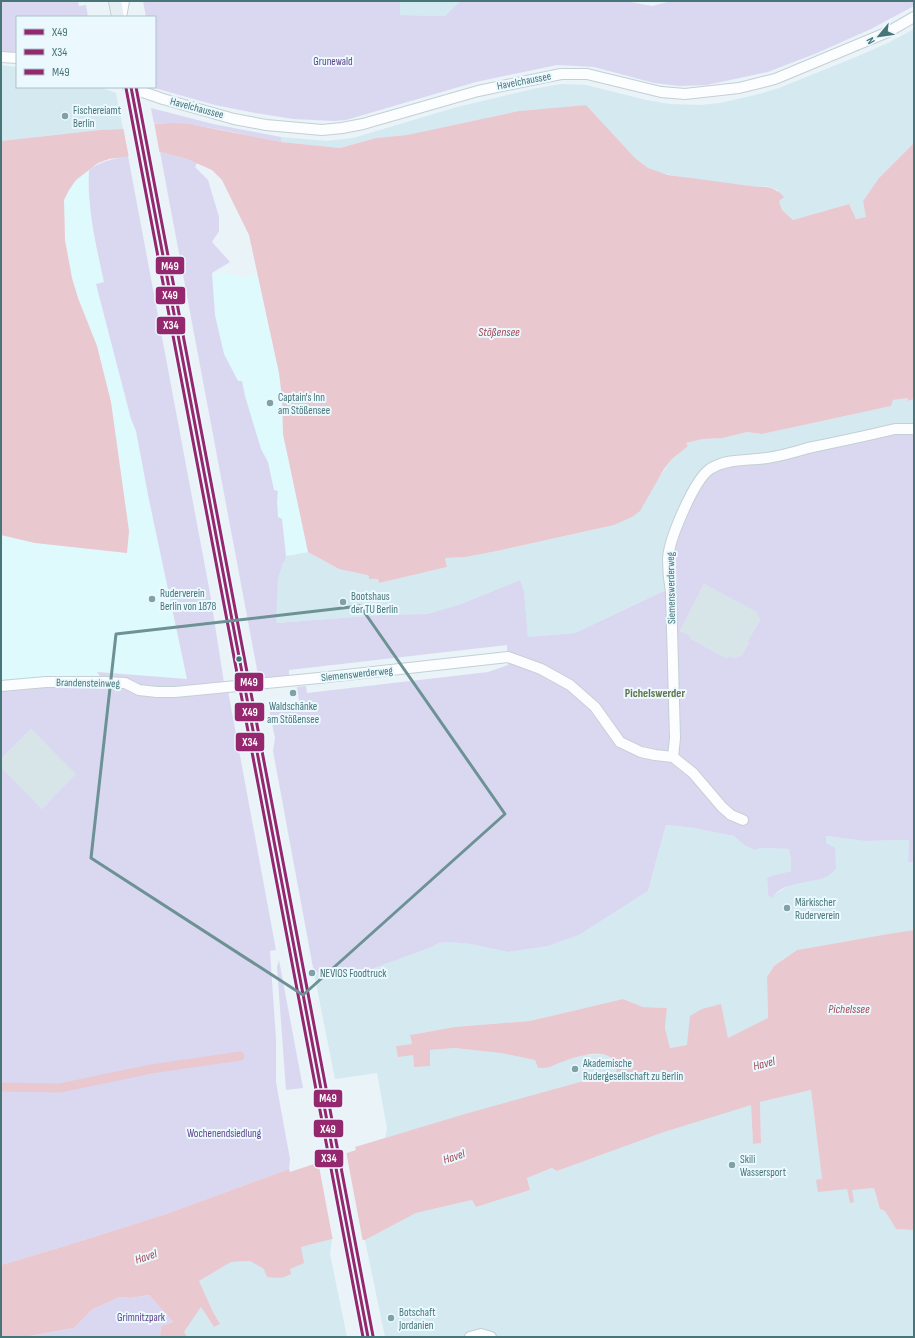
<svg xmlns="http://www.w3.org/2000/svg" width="915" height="1338" font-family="'Sofia Sans Condensed',sans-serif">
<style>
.residential{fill:#d4e9f0}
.commercial{fill:#dffafc}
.industrial{fill:#d7e4e8}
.green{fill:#dad8f1;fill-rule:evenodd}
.water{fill:#e9c8cf}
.pier{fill:#e9f3f8}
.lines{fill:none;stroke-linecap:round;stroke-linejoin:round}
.canal{stroke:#e9c8cf;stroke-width:9}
.minor-casing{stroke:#c4d0d3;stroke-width:12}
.major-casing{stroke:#c7d1d4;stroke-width:14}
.minor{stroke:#fcfdfe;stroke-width:10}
.major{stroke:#e4eef3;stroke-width:12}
.major-bridge-casing{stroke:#c7d1d4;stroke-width:14;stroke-linecap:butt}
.major-bridge{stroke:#e4eef3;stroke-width:12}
.bus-1-casing{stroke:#ebf9ff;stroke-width:6}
.bus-2-casing{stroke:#ebf9ff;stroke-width:6}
.bus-3-casing{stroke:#ebf9ff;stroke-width:6}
.bus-1{stroke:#95276e;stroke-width:3}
.bus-2{stroke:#95276e;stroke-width:3}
.bus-3{stroke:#95276e;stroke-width:3}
.marked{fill:none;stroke:#6c9295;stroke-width:3;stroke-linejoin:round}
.poi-dot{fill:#80a1a5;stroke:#ebf9ff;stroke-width:1.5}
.bus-dot{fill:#477578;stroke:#ebf9ff;stroke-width:1.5}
.labels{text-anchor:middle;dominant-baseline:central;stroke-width:4;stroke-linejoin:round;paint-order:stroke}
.park-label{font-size:11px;fill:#60438b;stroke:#ebf9ff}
.street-label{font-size:11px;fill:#477578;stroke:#ebf9ff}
.poi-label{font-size:11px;fill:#477578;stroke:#ebf9ff;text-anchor:start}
.water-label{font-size:12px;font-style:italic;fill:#a24754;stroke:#ebf9ff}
.neighbourhood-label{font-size:12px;font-weight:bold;fill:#64724a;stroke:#ebf9ff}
.line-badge{stroke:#ebf9ff;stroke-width:1.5}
.badge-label{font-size:11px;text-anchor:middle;font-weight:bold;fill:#fff}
</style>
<rect width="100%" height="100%" fill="#e9f3f8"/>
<path class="residential" d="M 400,1 L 460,1 L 445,16 L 400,15 Z
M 914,29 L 914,143 L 879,178 L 863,201 L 867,217 L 856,219 L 849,204 L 793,220 L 782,210 L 779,201 L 778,190 L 766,186 L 758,187 L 692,179 L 657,172 L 648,168 L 635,158 L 586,105 L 519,111 L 407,135 L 376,138 L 340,148 L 281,142 L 281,137 L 327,141 L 353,138 L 457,107 L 533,89 L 561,84 L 586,85 L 646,100 L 669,104 L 700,105 L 720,103 L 755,95 L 779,88 L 856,57 L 888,43 Z
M 1,65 L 17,67 L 17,87 L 99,87 L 116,93 L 123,129 L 100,130 L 1,141 Z
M 908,398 L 909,401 L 914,399 L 914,424 L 666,590 L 575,633 L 528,637 L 524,591 L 520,580 L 461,604 L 427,614 L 380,615 L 275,623 L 278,579 L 283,563 L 285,561 L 286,556 L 308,552 L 339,569 L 367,575 L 378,579 L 379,583 L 447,567 L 445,558 L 465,557 L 497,551 L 614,525 L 632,517 L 672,459 L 688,446 L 686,443 L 703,439 L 723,438 L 747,432 L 762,434 L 891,406 L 893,400 Z
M 666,825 L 694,828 L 734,836 L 744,845 L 760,848 L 789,849 L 791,861 L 791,871 L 770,876 L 767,878 L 768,895 L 775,894 L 787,887 L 826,843 L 826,836 L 864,841 L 909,840 L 908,862 L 914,862 L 914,930 L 888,934 L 797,950 L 774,966 L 767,977 L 768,1019 L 728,1038 L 721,1005 L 687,1045 L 670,1048 L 665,1028 L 667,1008 L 643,1007 L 623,999 L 530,1021 L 455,1027 L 410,1035 L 412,1044 L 396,1046 L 413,1055 L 414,1067 L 429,1050 L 454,1048 L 501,1053 L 535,1060 L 538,1068 L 549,1067 L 556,1063 L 583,1055 L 602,1054 L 608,1056 L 617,1064 L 616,1072 L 385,1138 L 387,1128 L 377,1073 L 335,1079 L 314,973 L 342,968 L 369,970 L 432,947 L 439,943 L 448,942 L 471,944 L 508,952 L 548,946 L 579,935 L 648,891 Z
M 811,1090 L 822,1179 L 847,1189 L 850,1203 L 851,1190 L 874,1188 L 880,1209 L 885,1211 L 896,1229 L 914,1230 L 914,1337 L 385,1337 L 365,1240 L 416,1213 L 472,1200 L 476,1207 L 530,1190 L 527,1178 L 553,1168 L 557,1171 L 664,1132 L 751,1104 L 753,1144 L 761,1143 L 760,1102 Z
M 332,1239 L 330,1254 L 347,1337 L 187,1337 L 184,1332 L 201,1307 L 214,1327 L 220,1324 L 213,1312 L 199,1281 L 231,1262 L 250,1261 L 264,1269 L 290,1269 L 300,1247 Z"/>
<path class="commercial" d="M 89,170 L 88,191 L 94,235 L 104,282 L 96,284 L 131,419 L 136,431 L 148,495 L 187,679 L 98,672 L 104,682 L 1,682 L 1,535 L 35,543 L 127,553 L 129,531 L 111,402 L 97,346 L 78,298 L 72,278 L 65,240 L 64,200 L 69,190 L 76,180 Z
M 212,273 L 234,274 L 239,278 L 257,274 L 279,373 L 282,397 L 283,434 L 308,552 L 286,556 L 282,519 L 278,517 L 277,501 L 277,491 L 274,490 L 268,462 L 261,449 L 245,396 L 242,381 L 238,381 L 224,354 L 215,315 Z"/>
<path class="industrial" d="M 704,584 L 758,612 L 760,620 L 747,642 L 749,643 L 742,655 L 734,658 L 731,656 L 726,658 L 691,639 L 689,635 L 680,631 Z
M 31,729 L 77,774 L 42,809 L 1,767 L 1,759 Z"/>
<path class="green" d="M 1,1 L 78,1 L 79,6 L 86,5 L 88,17 L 17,17 L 17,53 L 1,53 Z
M 143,1 L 400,1 L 400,15 L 445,16 L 460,1 L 625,1 L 652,6 L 671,1 L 914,1 L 914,6 L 871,29 L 817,53 L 768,72 L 707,85 L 679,86 L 654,83 L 594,67 L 557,65 L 476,82 L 346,120 L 334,121 L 293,119 L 250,112 L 215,105 L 151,87 L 155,87 L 155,17 L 146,17 Z
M 151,108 L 213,124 L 281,137 L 281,142 C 239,135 197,121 154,124 Z
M 160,152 L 187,159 L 197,163 L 195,167 L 208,180 L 219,217 L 219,231 L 212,242 L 230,262 L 212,273 L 215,315 L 224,354 L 238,381 L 242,381 L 245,396 L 261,449 L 268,462 L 274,490 L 278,491 L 277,501 L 278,517 L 282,519 L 286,556 L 285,561 L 283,563 L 278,579 L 276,623 L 380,615 L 427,614 L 461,604 L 520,580 L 524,591 L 528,637 L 575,633 L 666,590 L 665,553 L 704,469 L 906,423 L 914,424 L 914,862 L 908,862 L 909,840 L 864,841 L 826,836 L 826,843 L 835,848 L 836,869 C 833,871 830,875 826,877 C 809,884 783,881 772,898 L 768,895 L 767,878 L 770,876 L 791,871 L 791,861 L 789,849 L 760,848 L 755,850 L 744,845 L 734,836 L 694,828 L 666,825 L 648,891 L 579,935 L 548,946 L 508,952 L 471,944 L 448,942 L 439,943 L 432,947 L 369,970 L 342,968 L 314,973 L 273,751 L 275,738 L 269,709 L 283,708 L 283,704 L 299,702 L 297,687 L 306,686 L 307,693 L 488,672 L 508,665 L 507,645 L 289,670 L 289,677 L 259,680 ZM 704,584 L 757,612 L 760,620 L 747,642 L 749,643 L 742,655 L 734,658 L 731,656 L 726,658 L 691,639 L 689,635 L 680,631 Z
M 128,156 L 210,593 L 224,683 L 228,691 L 276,950 L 270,951 L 276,1039 L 276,1082 L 290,1159 L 289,1169 L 166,1214 L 65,1246 L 1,1265 L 1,767 L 42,809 L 76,774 L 31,729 L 1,759 L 1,682 L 104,682 L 97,672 L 187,679 L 148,495 L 136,431 L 131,419 L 96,284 L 104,282 C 96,245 87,208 89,170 C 101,161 113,159 128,156 Z
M 279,960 L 303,1088 L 286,1090 L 277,967 Z
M 149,1295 L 173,1322 L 161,1326 L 160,1337 L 24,1337 L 74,1328 L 93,1309 L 120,1297 L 131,1298 Z"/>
<path class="water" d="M 586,105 L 635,158 L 648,168 L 668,175 L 758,187 C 769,186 777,189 784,197 L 779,201 L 782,210 L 793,220 L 849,204 L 856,219 L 866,217 L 863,201 L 879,178 L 914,143 L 914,399 L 908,401 L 908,398 L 893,400 L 891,406 L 762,434 L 747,432 L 723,438 L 703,439 L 686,443 L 688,446 L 672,459 L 664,469 L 640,511 L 632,517 L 614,525 L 497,551 L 465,557 L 445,558 L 447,567 L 379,583 L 378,579 L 369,579 L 369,576 L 367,575 L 339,569 L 308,552 L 283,434 L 282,397 L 279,373 L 249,235 L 222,180 L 212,170 L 187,159 L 160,152 L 109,159 L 98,163 L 76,180 L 69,190 L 64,200 L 65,240 L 72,278 L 78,298 L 97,346 L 111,402 L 129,531 L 127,553 L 35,543 L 1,535 L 1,141 L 100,130 L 123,129 L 154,124 L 170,123 L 189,124 L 281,142 L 340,148 L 376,138 L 407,135 L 519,111 Z
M 914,930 L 914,1230 L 896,1229 L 885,1211 L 880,1209 L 874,1188 L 852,1190 L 854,1202 L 850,1203 L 847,1189 L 818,1192 L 816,1180 L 822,1179 L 811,1090 L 760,1102 L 761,1143 L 753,1144 L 751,1105 L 664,1132 L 557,1171 L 552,1168 L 527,1178 L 530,1190 L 476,1207 L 472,1200 L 416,1213 L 365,1240 L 332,1239 L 301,1247 L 304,1263 L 290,1269 L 291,1274 C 283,1279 276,1278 267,1277 L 264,1269 L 250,1261 L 231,1262 L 199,1281 L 213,1312 L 220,1324 L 214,1327 L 201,1307 L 184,1332 L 187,1337 L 160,1337 L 161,1326 L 173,1322 L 149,1295 L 131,1298 L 120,1297 L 93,1309 L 74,1328 L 24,1337 L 1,1337 L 1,1265 L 65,1246 L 166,1214 L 289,1169 L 290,1172 L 356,1150 L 355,1147 L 465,1114 L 616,1072 L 617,1064 C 614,1061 611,1057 608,1056 C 594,1049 563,1061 550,1067 C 547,1068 542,1068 538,1068 L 535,1060 L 501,1053 L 454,1048 L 430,1050 L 430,1066 L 414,1067 L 413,1055 L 398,1057 L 396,1046 L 412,1044 L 410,1035 L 455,1027 L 530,1021 L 623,999 L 643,1007 L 667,1008 L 665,1028 L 670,1048 L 687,1045 L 690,1016 L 702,1009 L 721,1004 L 728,1038 L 768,1018 L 767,977 L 774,966 L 797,950 L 888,934 Z"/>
<path class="pier" d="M 154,122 L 160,155 L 129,158 L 123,127 Z
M 346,1151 L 363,1242 L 333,1241 L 318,1161 Z"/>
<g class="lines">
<path class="canal" d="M 1,1087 L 60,1088 L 151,1069 L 240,1056"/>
<g class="minor-casing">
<path id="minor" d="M 121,17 L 124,1
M 1,57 L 17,58
M 128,87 L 163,99 L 234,119 L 266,125 L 322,130 L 342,128 L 363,124 L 478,91 L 561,74 L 587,74 L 661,92 L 685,94 L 739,88 L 775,79 L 888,32 L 914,17
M 1,686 L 46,682 L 104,682 L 125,683 L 139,690 L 157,692 L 175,692 L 319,678 L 508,657 L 541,669 L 570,685 L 595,707 L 620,742 L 641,752 L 655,755 L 673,757 L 693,773 L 722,807 L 731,815 L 743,820
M 673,757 L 675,738 L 671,592 C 669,581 668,570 668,559 C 669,539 694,480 710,469 C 727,458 748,461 767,458 C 781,456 795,452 808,448 C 837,442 866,436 895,429 L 914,429
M 470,1337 L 481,1334 L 491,1337"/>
</g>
<g class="major-casing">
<path id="major" d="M 115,1 L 118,17
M 151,190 L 368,1337"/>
</g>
<use href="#minor" class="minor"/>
<use href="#major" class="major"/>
<g class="major-bridge-casing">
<path id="major-bridge" d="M 131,87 L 151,190"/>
</g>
<use href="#major-bridge" class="major-bridge"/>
<g class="bus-1-casing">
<path id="bus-1" d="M 131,87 L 368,1337"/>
</g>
<g class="bus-2-casing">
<path id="bus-2" d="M 126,88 L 363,1337"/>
</g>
<g class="bus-3-casing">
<path id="bus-3" d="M 136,87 L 373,1336"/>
</g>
<use href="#bus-1" class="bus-1"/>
<use href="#bus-2" class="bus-2"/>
<use href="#bus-3" class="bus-3"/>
</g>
<path class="marked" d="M 360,606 L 505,814 L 303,995 L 91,858 L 116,634 Z"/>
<g class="poi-dot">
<circle cx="65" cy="116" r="4"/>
<circle cx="270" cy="403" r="4"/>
<circle cx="152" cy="599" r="4"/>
<circle cx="343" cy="602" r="4"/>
<circle cx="293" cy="693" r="4"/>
<circle cx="787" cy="908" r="4"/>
<circle cx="312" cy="973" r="4"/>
<circle cx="575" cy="1069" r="4"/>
<circle cx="732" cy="1165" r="4"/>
<circle cx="391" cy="1318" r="4"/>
</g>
<circle class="bus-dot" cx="239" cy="659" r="3.5"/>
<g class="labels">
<g class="park-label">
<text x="333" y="61">Grunewald</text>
<text x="224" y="1133">Wochenendsiedlung</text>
<text x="141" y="1317">Grimnitzpark</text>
</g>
<g class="street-label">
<text transform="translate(524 81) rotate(-11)">Havelchaussee</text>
<text transform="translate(197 108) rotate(15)">Havelchaussee</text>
<text transform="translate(671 588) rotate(-91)">Siemenswerderweg</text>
<text transform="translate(357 674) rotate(-6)">Siemenswerderweg</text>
<text transform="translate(88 683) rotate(1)">Brandensteinweg</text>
</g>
<g class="poi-label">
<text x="73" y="110">Fischereiamt<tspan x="73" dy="13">Berlin</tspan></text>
<text x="278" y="397">Captain's Inn<tspan x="278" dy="13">am Stößensee</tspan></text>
<text x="160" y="593">Ruderverein<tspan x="160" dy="13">Berlin von 1878</tspan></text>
<text x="351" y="596">Bootshaus<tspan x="351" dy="13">der TU Berlin</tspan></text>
<text x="293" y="706" text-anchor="middle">Waldschänke<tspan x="293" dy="13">am Stößensee</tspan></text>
<text x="795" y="902">Märkischer<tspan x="795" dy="13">Ruderverein</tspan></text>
<text x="320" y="973">NEVIOS Foodtruck</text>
<text x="583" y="1063">Akademische<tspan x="583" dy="13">Rudergesellschaft zu Berlin</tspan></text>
<text x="740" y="1159">Skili<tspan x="740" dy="13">Wassersport</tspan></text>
<text x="399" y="1312">Botschaft<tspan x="399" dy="13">Jordanien</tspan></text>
</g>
<g class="water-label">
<text x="499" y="332">Stößensee</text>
<text x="849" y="1009">Pichelssee</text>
<text transform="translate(764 1064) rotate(-15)">Havel</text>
<text transform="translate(454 1157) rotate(-18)">Havel</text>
<text transform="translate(146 1257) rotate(-18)">Havel</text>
</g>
<g class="neighbourhood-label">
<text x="655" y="693">Pichelswerder</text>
</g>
</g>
<g class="line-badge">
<rect x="155" y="256" width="30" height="19" rx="4" fill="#95276e"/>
<rect x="155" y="286" width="31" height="19" rx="4" fill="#95276e"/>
<rect x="156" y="316" width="30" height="19" rx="4" fill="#95276e"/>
<rect x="234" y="672" width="30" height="20" rx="4" fill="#95276e"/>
<rect x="234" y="702" width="31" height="20" rx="4" fill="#95276e"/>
<rect x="235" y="732" width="30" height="20" rx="4" fill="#95276e"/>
<rect x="313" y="1089" width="30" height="19" rx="4" fill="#95276e"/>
<rect x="313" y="1119" width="31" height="19" rx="4" fill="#95276e"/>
<rect x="314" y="1149" width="30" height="19" rx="4" fill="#95276e"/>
</g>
<g class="badge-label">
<text x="170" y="270">M49</text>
<text x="170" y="299">X49</text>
<text x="171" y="329">X34</text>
<text x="249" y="686">M49</text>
<text x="250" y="716">X49</text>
<text x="250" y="746">X34</text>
<text x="328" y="1102">M49</text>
<text x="328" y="1133">X49</text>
<text x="329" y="1162">X34</text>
</g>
<rect width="915" height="1338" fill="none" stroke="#477578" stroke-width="4"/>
<rect x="16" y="16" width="140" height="72" fill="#ebf9ff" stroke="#a9c4c9"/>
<rect x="24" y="29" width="20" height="6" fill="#95276e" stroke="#a9c4c9"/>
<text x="52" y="36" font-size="12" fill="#477578">X49</text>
<rect x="24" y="49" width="20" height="6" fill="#95276e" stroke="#a9c4c9"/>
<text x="52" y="56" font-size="12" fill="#477578">X34</text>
<rect x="24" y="69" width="20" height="6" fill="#95276e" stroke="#a9c4c9"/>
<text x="52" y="76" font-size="12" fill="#477578">M49</text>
<g transform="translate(879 36) rotate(241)" stroke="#ebf9ff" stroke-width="3" paint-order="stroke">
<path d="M0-3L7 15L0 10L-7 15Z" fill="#477578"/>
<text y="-6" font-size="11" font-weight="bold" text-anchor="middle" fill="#477578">N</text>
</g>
</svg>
